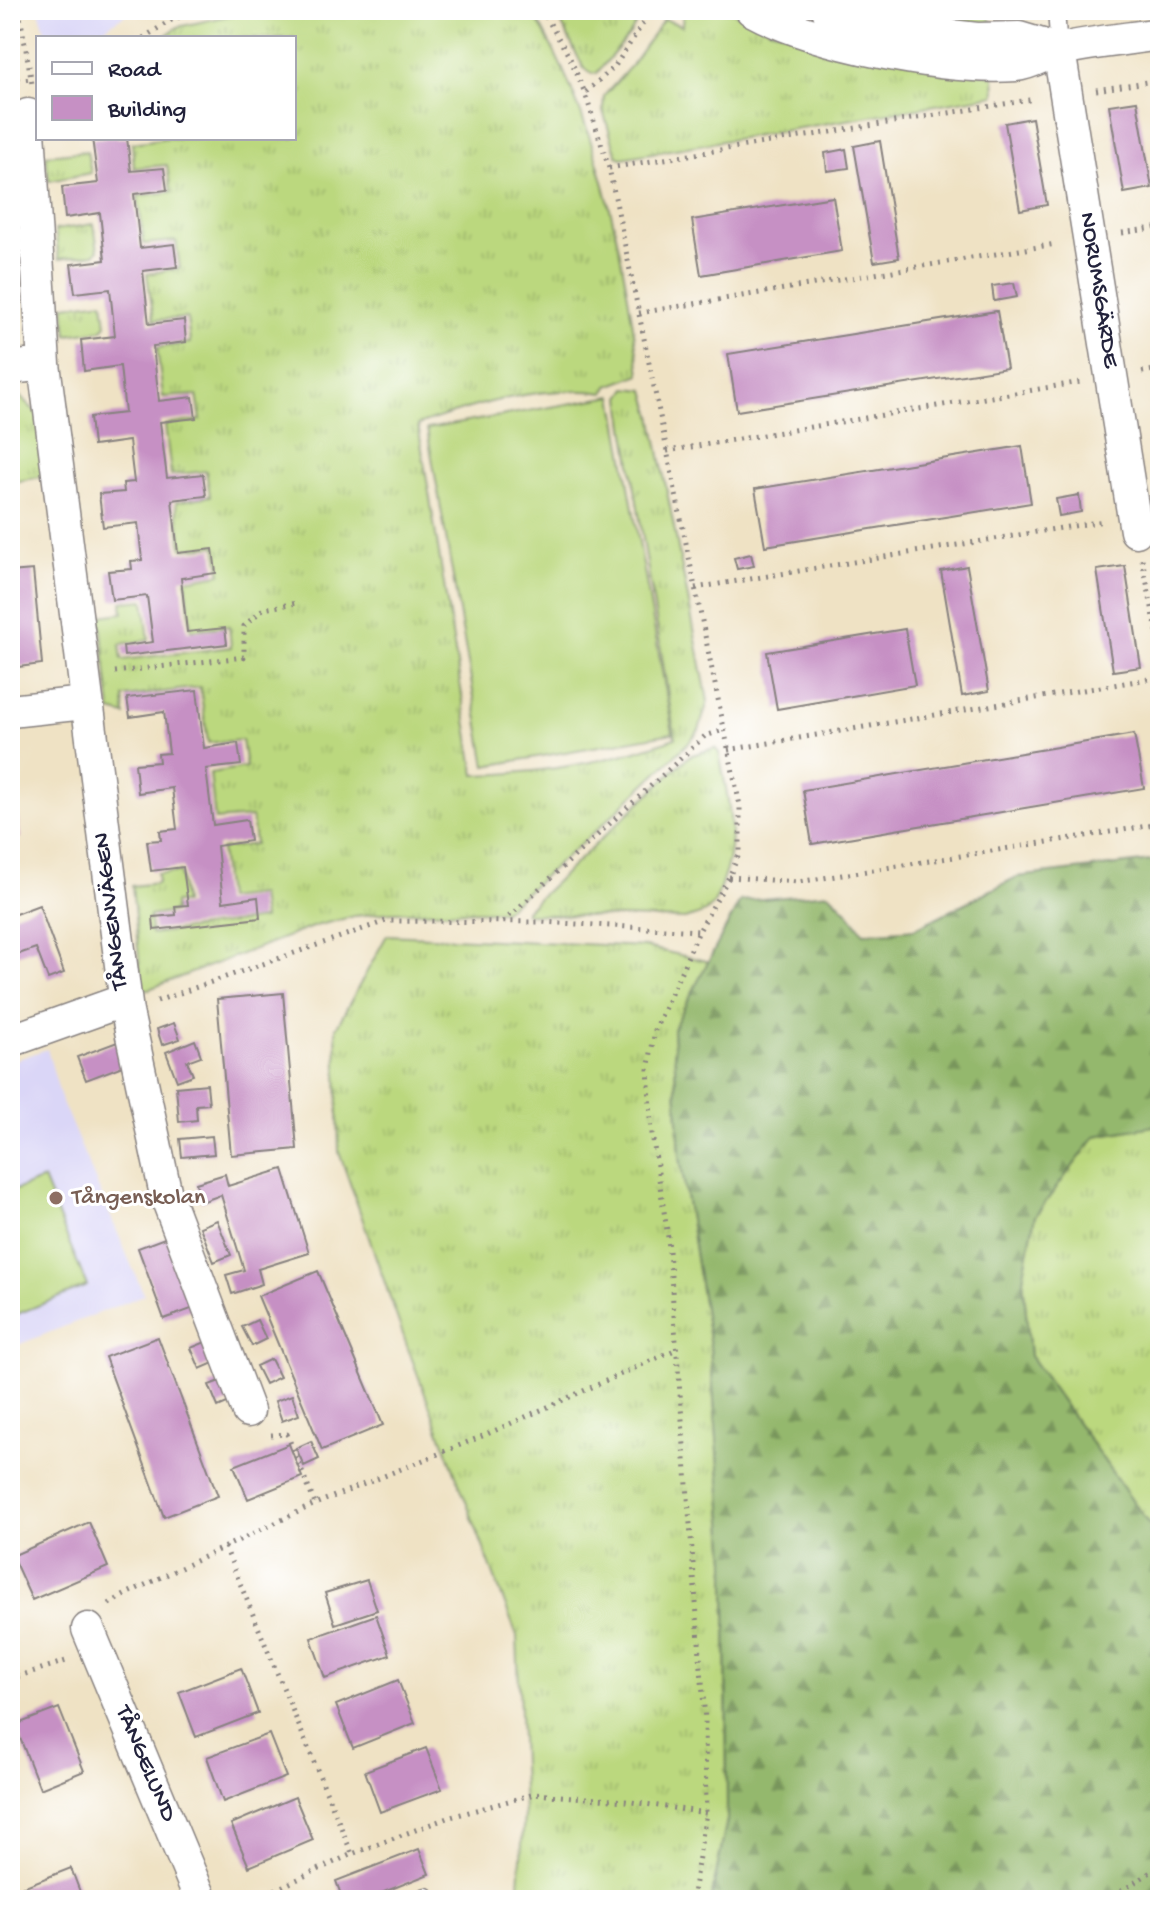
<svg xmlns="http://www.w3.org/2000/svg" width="1170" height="1910" font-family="'Gochi Hand',sans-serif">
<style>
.built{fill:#dad6f7}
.grass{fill:url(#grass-tufts);stroke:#6e7d5c;stroke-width:2}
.forest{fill:url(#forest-firs);stroke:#5b6d54;stroke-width:2}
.garden{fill:#bbd87e;stroke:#6e7d5c;stroke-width:2}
.building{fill:#c690c4}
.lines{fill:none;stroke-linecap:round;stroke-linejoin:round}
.lane-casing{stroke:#888280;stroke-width:19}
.street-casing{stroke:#888280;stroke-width:35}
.path{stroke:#888280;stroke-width:5;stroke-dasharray:2 6;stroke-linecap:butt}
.lane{stroke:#fff;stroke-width:16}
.street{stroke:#fff;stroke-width:32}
.education-dot{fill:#8d6e63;stroke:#fff;stroke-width:3}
.labels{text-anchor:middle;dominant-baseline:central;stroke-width:6;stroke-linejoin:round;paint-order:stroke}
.street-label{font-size:24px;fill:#22223b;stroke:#fff}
.education-label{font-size:24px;fill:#785e54;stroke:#fff;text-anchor:start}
</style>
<defs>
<pattern id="grass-tufts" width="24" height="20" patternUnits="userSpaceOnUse" patternTransform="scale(2)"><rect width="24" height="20" fill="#bbd87e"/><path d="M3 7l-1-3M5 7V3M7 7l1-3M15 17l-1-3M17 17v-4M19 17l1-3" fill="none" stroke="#a0b96e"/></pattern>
<pattern id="forest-firs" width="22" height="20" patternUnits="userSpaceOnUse" patternTransform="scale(2)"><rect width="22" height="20" fill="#94b86d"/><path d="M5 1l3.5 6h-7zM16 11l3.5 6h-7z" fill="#78955b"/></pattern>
</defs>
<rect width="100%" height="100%" fill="#fff"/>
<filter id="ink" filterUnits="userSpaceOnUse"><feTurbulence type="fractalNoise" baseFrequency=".0125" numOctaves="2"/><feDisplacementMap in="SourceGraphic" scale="16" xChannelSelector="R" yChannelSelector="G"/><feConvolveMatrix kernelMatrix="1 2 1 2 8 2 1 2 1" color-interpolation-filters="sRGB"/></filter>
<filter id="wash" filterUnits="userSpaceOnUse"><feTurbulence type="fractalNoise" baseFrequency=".006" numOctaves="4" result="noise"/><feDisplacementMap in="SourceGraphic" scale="32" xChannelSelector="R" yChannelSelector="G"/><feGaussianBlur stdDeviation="1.8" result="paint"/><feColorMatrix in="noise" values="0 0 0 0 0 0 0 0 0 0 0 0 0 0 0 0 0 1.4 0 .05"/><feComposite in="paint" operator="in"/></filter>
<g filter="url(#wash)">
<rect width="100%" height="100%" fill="#efe2c4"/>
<path class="built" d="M 39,10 L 132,10 L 90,38 L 47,38 Z
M 47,1049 L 62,1102 L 144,1295 L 10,1348 L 10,1062 Z"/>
<path class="grass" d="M 254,10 L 531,10 C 598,118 623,250 640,374 L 608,386 L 605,393 C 542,384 476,404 418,425 L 475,775 C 544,773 611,762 675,738 L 623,414 L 621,397 L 627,388 L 645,390 L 652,415 L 708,701 L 699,730 L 690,741 L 601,826 L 504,911 L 392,912 L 355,916 L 315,926 L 149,989 L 142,989 L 132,886 L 158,883 L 157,874 L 180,872 L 184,903 L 174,903 L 174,912 L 149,916 L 152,934 L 263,919 L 260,895 L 226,899 L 221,849 L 255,844 L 252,817 L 215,820 L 210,773 L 246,767 L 242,740 L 208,743 L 200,687 L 124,697 L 125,715 L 111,711 L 100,616 L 123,613 L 122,602 L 144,600 L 149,640 L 120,644 L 122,660 L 231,647 L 229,626 L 191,630 L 186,580 L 221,574 L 216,546 L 182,549 L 176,502 L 210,496 L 206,471 L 171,475 L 165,425 L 201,420 L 197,395 L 163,397 L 157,348 L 190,343 L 187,318 L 154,320 L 147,274 L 180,268 L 176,241 L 144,244 L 138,196 L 171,192 L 167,165 L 134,168 L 132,143 L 166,138 L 294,138 L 294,38 L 162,38 L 178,27 Z
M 555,10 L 644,10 L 630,34 L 597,73 L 592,74 L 583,67 Z
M 683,10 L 728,10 L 769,29 L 994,76 L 995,95 L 622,158 L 617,156 L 603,111 L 604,96 L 630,67 L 664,19 L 682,26 Z
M 859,10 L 983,10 L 991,21 L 988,28 Z
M 87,151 L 91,173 L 49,181 L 46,155 Z
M 94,224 L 98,250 L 94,254 L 59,259 L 55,230 Z
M 103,301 L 106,325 L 101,330 L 67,335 L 64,306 Z
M 10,387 L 39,415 L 46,476 L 14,482 L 10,478 Z
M 715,748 L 719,753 C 728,798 739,838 722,882 C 719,892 716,903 708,910 C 701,915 693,916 685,919 L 526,914 L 526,910 L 689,756 Z
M 387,935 L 645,947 L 710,962 L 673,1030 L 680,1157 L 710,1346 L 726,1560 L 727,1820 L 711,1900 L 518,1900 L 524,1815 L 517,1636 L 407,1346 L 339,1152 L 336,1028 Z
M 1155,1125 L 1160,1125 L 1160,1540 L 1030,1356 L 1023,1279 L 1035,1216 L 1096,1135 Z"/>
<path class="forest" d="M 1160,860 L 1160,1125 L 1096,1136 L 1035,1216 L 1023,1279 L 1030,1356 L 1160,1540 L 1160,1900 L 711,1900 L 727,1820 L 726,1560 L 710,1346 L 680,1157 L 673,1029 L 740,901 L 829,893 L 846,910 L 864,933 L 914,929 L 1017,877 Z"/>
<path class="garden" d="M 613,396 L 673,733 L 486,766 L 427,429 Z
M 43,1179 L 87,1286 L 10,1317 L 10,1192 Z"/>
<g id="blocks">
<path class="building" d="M 1137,101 L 1152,188 L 1124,193 L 1109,105 Z
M 1032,118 L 1047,205 L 1020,210 L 1005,123 Z
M 92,138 L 127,138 L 131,171 L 164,168 L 167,190 L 134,194 L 140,248 L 174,244 L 177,267 L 143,271 L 149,324 L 184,320 L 186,342 L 153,346 L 159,401 L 193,397 L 196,418 L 160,422 L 167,478 L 203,474 L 206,496 L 172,500 L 178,553 L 213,549 L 216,573 L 181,578 L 187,632 L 225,628 L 227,644 L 124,656 L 123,646 L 153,642 L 147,596 L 112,600 L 108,571 L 132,569 L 131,561 L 142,560 L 138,523 L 103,527 L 99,494 L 124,492 L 123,483 L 134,482 L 129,441 L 93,446 L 90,417 L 125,413 L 120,366 L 84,371 L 81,340 L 115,336 L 110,289 L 75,293 L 71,264 L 105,260 L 100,213 L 65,218 L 62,187 L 98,183 Z
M 880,141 L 899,258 L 874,262 L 854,146 Z
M 846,149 L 849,168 L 827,171 L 825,153 Z
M 833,197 L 842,251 L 701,275 L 692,220 Z
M 1014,283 L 1017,297 L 994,301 L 992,286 Z
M 997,311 L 1007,368 L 737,411 L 728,354 Z
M 1022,446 L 1031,503 L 765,546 L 755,489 Z
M 1079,495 L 1081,512 L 1059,516 L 1056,499 Z
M 751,554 L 754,566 L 737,569 L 734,558 Z
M 967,566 L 989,691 L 962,696 L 941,571 Z
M 1125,566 L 1141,667 L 1113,671 L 1097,570 Z
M 33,570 L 42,664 L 10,668 L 10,572 Z
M 905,629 L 915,685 L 777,709 L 767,652 Z
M 197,690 L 204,748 L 238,743 L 241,765 L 206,769 L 213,825 L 247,820 L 250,841 L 217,846 L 223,902 L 258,897 L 260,918 L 154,930 L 153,917 L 176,915 L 175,906 L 188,905 L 183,867 L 151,871 L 147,841 L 161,840 L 160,831 L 177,829 L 172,788 L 138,793 L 135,764 L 159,762 L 158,754 L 169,753 L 164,712 L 130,717 L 127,698 Z
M 1134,734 L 1144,788 L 812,844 L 803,790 Z
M 10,766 L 21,838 L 10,839 Z
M 39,905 L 64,973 L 48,979 L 36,948 L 10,957 L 10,916 Z
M 283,993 L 297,1149 L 231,1155 L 217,999 Z
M 174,1023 L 180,1039 L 162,1045 L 157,1029 Z
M 195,1040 L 201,1056 L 187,1061 L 193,1075 L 177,1081 L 166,1052 Z
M 120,1041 L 128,1064 L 86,1080 L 77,1057 Z
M 207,1084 L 209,1104 L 196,1105 L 197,1120 L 179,1122 L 176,1087 Z
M 212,1136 L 214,1154 L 182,1157 L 180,1139 Z
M 283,1169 L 309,1253 L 258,1269 L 262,1284 L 232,1294 L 226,1275 L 244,1270 L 221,1195 L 201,1202 L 196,1183 L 225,1174 L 228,1186 Z
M 217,1220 L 231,1255 L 214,1262 L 200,1227 Z
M 170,1236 L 197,1307 L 164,1319 L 138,1248 Z
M 318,1271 L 383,1425 L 322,1450 L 258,1296 Z
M 257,1320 L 266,1339 L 252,1346 L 242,1327 Z
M 158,1337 L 218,1496 L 164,1517 L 105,1357 Z
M 208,1341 L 216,1362 L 200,1369 L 191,1348 Z
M 271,1359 L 280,1377 L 265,1384 L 256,1366 Z
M 223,1380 L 232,1401 L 218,1407 L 209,1385 Z
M 292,1395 L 299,1415 L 282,1421 L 275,1401 Z
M 311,1441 L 319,1459 L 304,1466 L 296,1448 Z
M 289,1444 L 302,1477 L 248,1499 L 234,1466 Z
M 89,1522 L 108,1567 L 32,1600 L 12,1556 Z
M 367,1580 L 377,1610 L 335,1624 L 325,1593 Z
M 376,1615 L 390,1655 L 325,1678 L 311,1638 Z
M 241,1668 L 258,1713 L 196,1737 L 179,1692 Z
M 398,1680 L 415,1723 L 353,1748 L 336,1705 Z
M 59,1708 L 84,1771 L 40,1789 L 15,1725 Z
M 269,1734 L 286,1777 L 223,1802 L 207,1757 Z
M 426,1748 L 442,1789 L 380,1812 L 365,1771 Z
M 295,1797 L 313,1840 L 249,1867 L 231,1824 Z
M 419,1849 L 429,1874 L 364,1900 L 343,1900 L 336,1881 Z
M 71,1868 L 83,1900 L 24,1900 L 20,1888 Z"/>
</g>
</g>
<g filter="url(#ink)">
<use href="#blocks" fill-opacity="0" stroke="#888280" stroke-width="2"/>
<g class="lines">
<g class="lane-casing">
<path id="lane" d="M 1056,10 L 1059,50
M 416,1900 L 426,1896"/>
</g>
<g class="street-casing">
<path id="street" d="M 752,10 C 814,44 945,70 1016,65 C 1032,64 1047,52 1062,49 C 1094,42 1128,39 1160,34
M 828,10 L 915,32 L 977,39 L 1019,38 L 1059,50
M 1059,50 L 1136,531
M 28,115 L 44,364 L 127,1012 L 166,1195 L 248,1411
M 10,368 L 44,364
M 10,711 L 85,703
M 10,1041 L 125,1000
M 88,1629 L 201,1900"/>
</g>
<path class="path" d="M 19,10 L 32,84
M 542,10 L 570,58 L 585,93
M 652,10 L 615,66 L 585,93 L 609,168 L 740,806 L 740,852 L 729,877 L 699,931 L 655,1030 L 648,1070 L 652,1134 L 668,1237 L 705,1720 L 706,1813 L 692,1900
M 143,38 L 173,19 L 201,10
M 10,81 L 33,79
M 1096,90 L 1160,80
M 609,168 L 1035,99
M 1122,233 L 1160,227
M 639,313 L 1056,244
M 1142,372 L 1160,369
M 667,451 L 1081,382
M 1142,559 L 1160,646
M 695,588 L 1104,521
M 115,672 L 244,657 L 244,626 L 263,609 L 297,603
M 728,750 L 1160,677
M 729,877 L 798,882 L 1160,824
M 503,922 L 705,736 L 724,730
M 157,1001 L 386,921 L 541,922 L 699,931
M 271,1435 L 287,1434 L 315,1504
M 225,1547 L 352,1854
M 109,1604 L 128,1593 L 315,1504 L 485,1435 L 677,1349
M 10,1679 L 66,1661
M 253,1900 L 352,1854 L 447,1818 L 534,1794 L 625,1801 L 706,1813
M 1108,1900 L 1160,1866"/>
<use href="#lane" class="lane"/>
<use href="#street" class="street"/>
</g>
</g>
<circle class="education-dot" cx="56" cy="1198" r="8"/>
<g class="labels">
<g class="street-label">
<text transform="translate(1098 290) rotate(81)">NORUMSGÄRDE</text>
<text transform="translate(112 911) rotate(-97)">TÅNGENVÄGEN</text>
<text transform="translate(145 1764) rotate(67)">TÅNGELUND</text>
</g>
<g class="education-label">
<text x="72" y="1198">Tångenskolan</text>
</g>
</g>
<rect width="1170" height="1910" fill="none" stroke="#fff" stroke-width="40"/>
<rect x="36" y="36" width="260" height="104" fill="#ffffff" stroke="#a7a7b1" stroke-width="2"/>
<rect x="52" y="62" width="40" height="12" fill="#ffffff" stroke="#a7a7b1" stroke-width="2"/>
<text x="108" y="76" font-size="24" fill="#22223b">Road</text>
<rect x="52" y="96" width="40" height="24" fill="#c690c4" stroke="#a7a7b1" stroke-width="2"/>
<text x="108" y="116" font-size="24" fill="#22223b">Building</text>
</svg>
